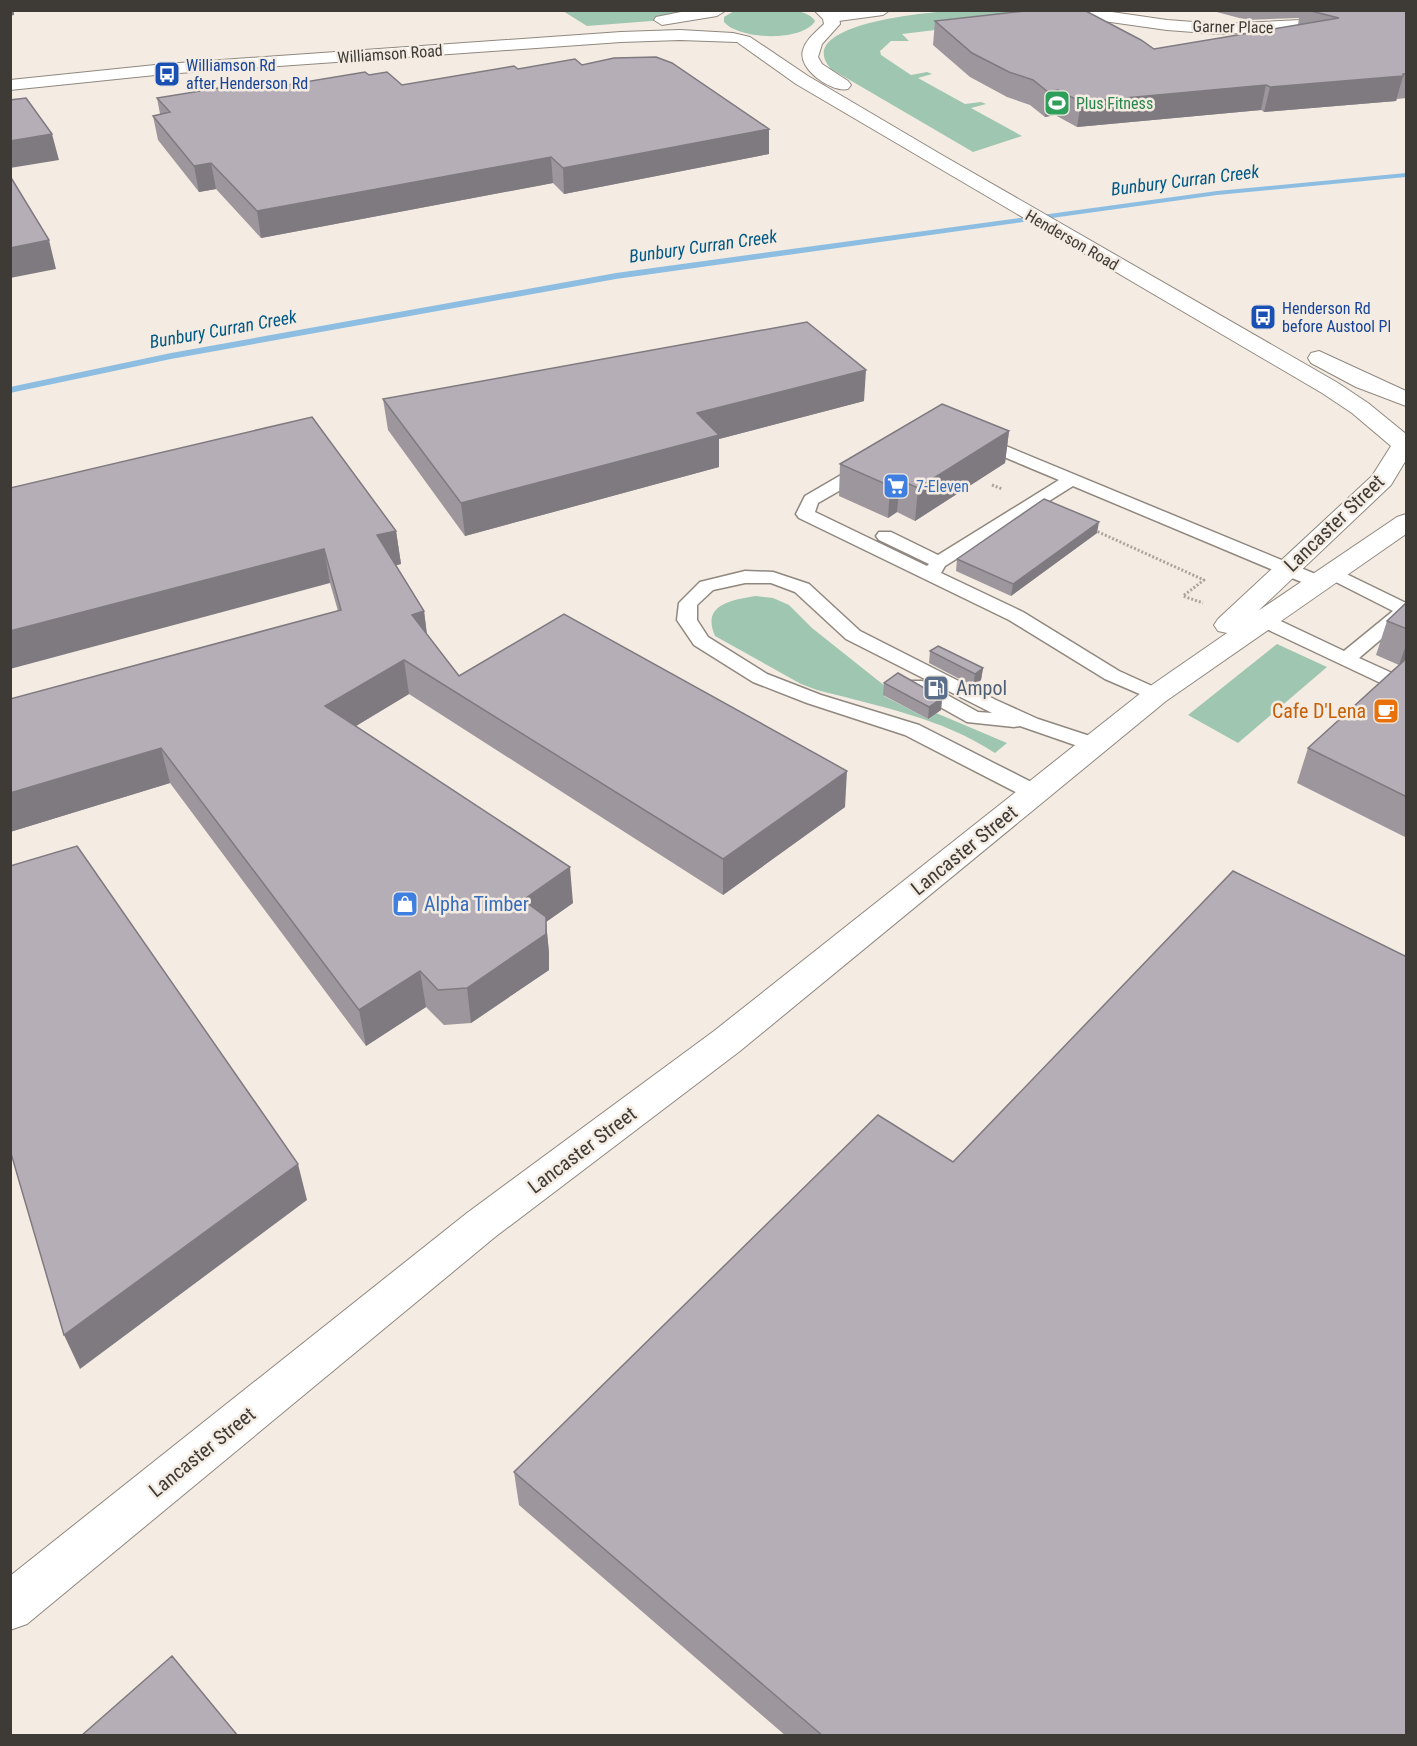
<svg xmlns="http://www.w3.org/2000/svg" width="1417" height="1746" font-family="'Roboto Condensed',sans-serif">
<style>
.green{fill:#9fc6b0}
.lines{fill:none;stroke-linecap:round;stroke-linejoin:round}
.stream{fill:#8dbee2;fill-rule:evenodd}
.lane-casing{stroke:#90887f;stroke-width:3}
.street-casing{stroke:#90887f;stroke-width:2}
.secondary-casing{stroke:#90887f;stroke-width:2}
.path{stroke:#aaa49c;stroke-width:3;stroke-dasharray:2 2;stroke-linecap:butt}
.lane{fill:#fff;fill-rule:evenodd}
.street{fill:#fff;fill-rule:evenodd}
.secondary{fill:#fff;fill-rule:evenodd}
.wall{fill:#9d969d}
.shaded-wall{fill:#7f7a80}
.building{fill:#b6aeb7;stroke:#7f7a80;stroke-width:1.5}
.labels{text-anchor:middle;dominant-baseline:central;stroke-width:5;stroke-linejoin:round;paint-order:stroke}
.far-street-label{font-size:16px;fill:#3e3b37;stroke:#f4ece2}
.far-transit-label{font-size:16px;fill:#164399;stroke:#f4ece2;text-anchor:start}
.far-leisure-label{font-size:16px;fill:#27864d;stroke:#f4ece2;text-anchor:start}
.far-shop-label{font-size:16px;fill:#366cbe;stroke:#f4ece2;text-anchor:start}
.far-water-label{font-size:18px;font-style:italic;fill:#005986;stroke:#f4ece2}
.street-label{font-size:20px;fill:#3e3b37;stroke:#f4ece2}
.service-label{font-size:20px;fill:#4e5e75;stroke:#f4ece2;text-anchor:start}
.food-label{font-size:20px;fill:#c56008;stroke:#f4ece2;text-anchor:end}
.shop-label{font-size:20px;fill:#366cbe;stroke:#f4ece2;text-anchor:start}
</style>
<rect width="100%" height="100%" fill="#f4ece2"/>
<path class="green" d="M 736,10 C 754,10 806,4 815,21 C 803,42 739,40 724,22 L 724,17 Z
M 563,11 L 717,11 L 664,20 L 587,26 Z
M 952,11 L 1029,12 L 952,28 L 902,34 L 909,41 L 891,41 L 880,51 L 881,55 L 911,75 L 927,72 L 932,74 L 918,78 L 965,104 L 981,102 L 986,104 L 971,108 L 1022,136 L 973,152 L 831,69 C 791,24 929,12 952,11 Z
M 756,596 L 773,598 L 789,605 L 812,628 L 890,690 L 884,696 L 928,719 L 936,713 L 1007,743 L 995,753 C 942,718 878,706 817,690 L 801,684 L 715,636 C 701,604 732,600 756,596 Z
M 1277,644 L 1327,667 L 1238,743 L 1188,715 Z"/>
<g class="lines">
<path class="stream" d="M 1406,173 L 1406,177 L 1217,195 L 616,279 L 171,359 L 10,393 L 10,387 L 171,353 L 616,273 L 1217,191 Z"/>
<g class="lane-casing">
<path id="lane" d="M 979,435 L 1325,578 L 1327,582 L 1325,586 L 1311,586 L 1073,486 L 945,566 L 941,573 L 1023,612 L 1119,671 L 1163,691 L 1166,695 L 1163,699 L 1156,701 L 1105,679 L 1009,620 L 799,518 L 796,514 L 805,496 L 860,464 L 872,464 L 874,468 L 872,472 L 818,503 L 815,512 L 927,566 L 929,564 L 879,540 L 876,536 L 879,532 L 891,532 L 938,555 L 1059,480 L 973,444 L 971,440 Z
M 1332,567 L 1406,603 L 1406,618 L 1359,658 L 1392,673 L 1399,667 L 1406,665 L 1406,681 L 1401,686 L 1387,686 L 1256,624 L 1253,620 L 1256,616 L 1270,616 L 1344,651 L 1393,611 L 1326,577 L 1323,573 L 1326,569 Z
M 745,571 L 773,572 L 809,584 L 860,631 L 996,700 L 1038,719 L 1102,740 L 1105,745 L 1102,750 L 1095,752 L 1020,726 L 1014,727 L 967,722 L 908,689 L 905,685 L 908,681 L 922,681 L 978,712 L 992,713 L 846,639 L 795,592 L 771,583 L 745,583 L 713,590 L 697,605 L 697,620 L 708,637 L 767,674 L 821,695 L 919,725 L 1043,788 L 1046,793 L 1043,798 L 1035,800 L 1027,798 L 905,735 L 807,703 L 753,682 L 694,645 L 677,620 L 679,603 L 700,582 Z"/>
</g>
<g class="street-casing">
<path id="street" d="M 844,10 L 890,10 L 883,15 L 831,22 L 823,17 L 825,14 Z
M 1054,10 L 1098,10 L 1167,20 L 1220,24 L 1406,15 L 1406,25 L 1220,34 L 1167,30 L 1061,15 Z"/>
</g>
<g class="secondary-casing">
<path id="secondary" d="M 691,10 L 725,11 L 717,16 L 662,25 L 654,20 L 656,17 Z
M 814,10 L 832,10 L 839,17 L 840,24 L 822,44 L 818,57 L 822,64 L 848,81 L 851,85 L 848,89 C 832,93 797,69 803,50 C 806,39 817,31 824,24 L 823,19 Z
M 680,30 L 733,33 L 750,37 L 808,76 L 942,155 L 1338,383 L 1368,403 L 1406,434 L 1406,460 L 1391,485 L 1258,611 L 1397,517 L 1406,514 L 1406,534 L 1166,701 L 740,1051 L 495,1237 L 27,1624 L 10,1630 L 10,1576 L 467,1213 L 714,1031 L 1146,689 L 1227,633 L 1218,631 L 1214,625 L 1218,619 L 1372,476 L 1391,446 L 1352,413 L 1322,393 L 796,84 L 737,42 L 680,40 L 621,42 L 165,74 L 10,90 L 10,80 L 165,64 L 621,32 Z
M 1319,351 L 1406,391 L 1406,406 L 1356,387 L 1311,363 L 1308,358 L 1311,353 Z"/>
</g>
<path class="path" d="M 992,485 L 1002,489
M 1094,530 L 1204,580 L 1183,596 L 1203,603"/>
<use href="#lane" class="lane"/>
<use href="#street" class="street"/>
<use href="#secondary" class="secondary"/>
</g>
<path class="wall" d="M 1209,10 L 1407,10 L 1407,98 L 1397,99 L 1396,101 L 1264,112 L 1261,110 L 1077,127 L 1055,115 L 1045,117 L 1030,105 L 1007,97 L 970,77 L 933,45 L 935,21 L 1154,49 L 1298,25 L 1299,18 L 1247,20 Z
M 582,65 L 769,154 L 564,194 L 553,183 L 261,238 L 216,189 L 199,192 L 158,140 L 153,116 L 160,114 L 157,98 L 269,88 L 369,75 L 402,85 L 518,69 Z
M 383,399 L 864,401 L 719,439 L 719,467 L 465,536 L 388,430 Z
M 1009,431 L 1005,463 L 915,521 L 897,512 L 888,518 L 839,496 L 840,464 Z
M 10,488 L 396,531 L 401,564 L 396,565 L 424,611 L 427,634 L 459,676 L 845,807 L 723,895 L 409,694 L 356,726 L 573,903 L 546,922 L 549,953 L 549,970 L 471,1023 L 444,1025 L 426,1007 L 366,1046 L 170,783 L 10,832 L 338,611 L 330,583 Z
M 1097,533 L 1011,596 L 956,571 L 957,559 Z
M 1407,602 L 1407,838 L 1297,783 L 1308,748 L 1399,665 L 1376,655 L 1387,621 Z
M 930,651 L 983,668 L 981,680 L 973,686 L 929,663 Z
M 884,683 L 942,698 L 941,710 L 928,719 L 883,695 Z
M 514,1472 L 1407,1736 L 786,1736 L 519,1505 Z"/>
<path class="shaded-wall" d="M 10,10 L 14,10 L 14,15 L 10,16 Z
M 1403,76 L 1396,101 L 1264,112 L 1270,87 Z
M 1266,85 L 1261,110 L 1077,127 L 1081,102 Z
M 1058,90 L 1055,115 L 1045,117 L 1048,92 Z
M 769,129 L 769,154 L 564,194 L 563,168 Z
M 52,134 L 59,160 L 10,168 L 10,141 Z
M 551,157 L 553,183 L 261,238 L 257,211 Z
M 211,163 L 216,189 L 199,192 L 194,166 Z
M 49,240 L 56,269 L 10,278 L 10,248 Z
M 866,370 L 864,401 L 719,439 L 719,467 L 465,536 L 461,503 L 697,413 Z
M 1009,431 L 1005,463 L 915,521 L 918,488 Z
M 900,480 L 897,512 L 888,518 L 890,486 Z
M 1099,522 L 1097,533 L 1011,596 L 1013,584 Z
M 396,531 L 401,564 L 382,569 L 377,535 Z
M 324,549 L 330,583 L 10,669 L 10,631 Z
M 424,611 L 428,645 L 412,615 Z
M 1407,642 L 1407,663 L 1399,665 Z
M 404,660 L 409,694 L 331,741 L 325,706 Z
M 983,668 L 981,680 L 973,686 L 975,674 Z
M 942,698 L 941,710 L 928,719 L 929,707 Z
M 161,748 L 170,783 L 10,832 L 10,793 Z
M 847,771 L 845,807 L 723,895 L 723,859 Z
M 570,867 L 573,903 L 546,922 L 549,953 L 549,970 L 471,1023 L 467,988 L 523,900 Z
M 420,971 L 426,1007 L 366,1046 L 359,1010 Z
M 298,1164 L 307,1200 L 80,1369 L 64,1335 Z"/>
<path class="building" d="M 1035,10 L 1084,10 L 1141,40 L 1154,49 L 1339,18 L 1307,10 L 1407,10 L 1407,74 L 1403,74 L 1403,76 L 1270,87 L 1266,85 L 1081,102 L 1058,90 L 1048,92 L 1033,80 L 1009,72 L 972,53 L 935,21 Z
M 656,57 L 672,63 L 769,129 L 563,168 L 551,157 L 257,211 L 211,163 L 194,166 L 153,116 L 170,112 L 157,98 L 262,81 L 269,88 L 365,72 L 369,75 L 387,72 L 402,85 L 514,66 L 518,69 L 575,59 L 582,65 L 614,58 Z
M 26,98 L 52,134 L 10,141 L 10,100 Z
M 10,176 L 49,240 L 10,248 Z
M 807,322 L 866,370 L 697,413 L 719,435 L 461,503 L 383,399 Z
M 942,404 L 1009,431 L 918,488 L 900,480 L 890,486 L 840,464 Z
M 312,417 L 396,531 L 377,535 L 424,611 L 412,615 L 459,676 L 564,614 L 847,771 L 723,859 L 404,660 L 325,706 L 570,867 L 523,900 L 546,917 L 546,934 L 467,988 L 438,990 L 420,971 L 359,1010 L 161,748 L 10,793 L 10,699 L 341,610 L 324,549 L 10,631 L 10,488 Z
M 1044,499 L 1099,522 L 1013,584 L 957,559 Z
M 1407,602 L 1407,629 L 1387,621 Z
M 938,646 L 983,668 L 975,674 L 930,651 Z
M 1407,658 L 1407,797 L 1308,748 Z
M 898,673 L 942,698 L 929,707 L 884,683 Z
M 77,846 L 298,1164 L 64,1335 L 10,1150 L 10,866 Z
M 1233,871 L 1407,957 L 1407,1736 L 823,1736 L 514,1472 L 878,1115 L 953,1162 Z
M 172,1656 L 238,1736 L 81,1736 Z"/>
<defs>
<g id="bus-square" transform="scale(1.35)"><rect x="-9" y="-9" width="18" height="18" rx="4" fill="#1a4fb4" stroke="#f4ece2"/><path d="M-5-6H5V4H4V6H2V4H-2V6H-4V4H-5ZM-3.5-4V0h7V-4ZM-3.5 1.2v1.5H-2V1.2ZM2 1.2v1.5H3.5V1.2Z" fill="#fff"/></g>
<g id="stadium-square" transform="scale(1.35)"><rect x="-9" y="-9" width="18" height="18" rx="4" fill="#2e9e5b" stroke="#f4ece2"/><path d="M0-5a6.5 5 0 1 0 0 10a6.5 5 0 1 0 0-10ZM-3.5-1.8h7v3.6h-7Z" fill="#fff"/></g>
<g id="supermarket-square" transform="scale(1.35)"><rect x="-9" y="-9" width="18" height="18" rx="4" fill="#3f7fe0" stroke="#f4ece2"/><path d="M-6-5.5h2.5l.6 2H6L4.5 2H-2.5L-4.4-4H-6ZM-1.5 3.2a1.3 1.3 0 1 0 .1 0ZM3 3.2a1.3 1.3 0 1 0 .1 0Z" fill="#fff"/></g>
<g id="fuel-square" transform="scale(1.35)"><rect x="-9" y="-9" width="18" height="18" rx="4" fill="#5c6f8a" stroke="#f4ece2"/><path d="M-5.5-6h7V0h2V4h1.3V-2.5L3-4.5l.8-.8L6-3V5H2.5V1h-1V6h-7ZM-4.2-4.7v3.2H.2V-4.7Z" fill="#fff"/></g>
<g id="cafe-square" transform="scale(1.35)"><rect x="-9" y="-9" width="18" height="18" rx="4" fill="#e8710a" stroke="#f4ece2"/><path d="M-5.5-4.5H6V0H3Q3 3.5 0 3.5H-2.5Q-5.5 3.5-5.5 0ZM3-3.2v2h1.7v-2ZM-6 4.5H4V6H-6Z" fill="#fff"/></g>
<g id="shop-square" transform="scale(1.35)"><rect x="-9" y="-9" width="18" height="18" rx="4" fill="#3f7fe0" stroke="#f4ece2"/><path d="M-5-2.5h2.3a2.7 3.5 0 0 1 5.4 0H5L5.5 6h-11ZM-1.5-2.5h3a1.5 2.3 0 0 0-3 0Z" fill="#fff"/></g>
</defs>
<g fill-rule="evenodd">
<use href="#bus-square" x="167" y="74"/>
<use href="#stadium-square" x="1057" y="103"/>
<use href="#bus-square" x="1263" y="317"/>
<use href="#supermarket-square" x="896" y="486"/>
<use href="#fuel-square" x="936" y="688"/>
<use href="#cafe-square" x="1386" y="711"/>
<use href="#shop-square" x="405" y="904"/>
</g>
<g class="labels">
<g class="far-street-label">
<text transform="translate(1233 27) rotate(1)">Garner Place</text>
<text transform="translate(390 54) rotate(-4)">Williamson Road</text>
<text transform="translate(1072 240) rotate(30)">Henderson Road</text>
</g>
<g class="far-transit-label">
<text x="186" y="65">Williamson Rd<tspan x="186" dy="18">after Henderson Rd</tspan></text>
<text x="1282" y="308">Henderson Rd<tspan x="1282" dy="18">before Austool Pl</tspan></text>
</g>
<g class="far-leisure-label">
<text x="1076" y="103">Plus Fitness</text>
</g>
<g class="far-shop-label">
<text x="916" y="486">7-Eleven</text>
</g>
<g class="far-water-label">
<text transform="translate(1185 180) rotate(-7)">Bunbury Curran Creek</text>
<text transform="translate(703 246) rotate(-8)">Bunbury Curran Creek</text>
<text transform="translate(223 329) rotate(-10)">Bunbury Curran Creek</text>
</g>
<g class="street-label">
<text transform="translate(1334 523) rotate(-44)">Lancaster Street</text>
<text transform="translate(964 850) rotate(-39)">Lancaster Street</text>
<text transform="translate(582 1150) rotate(-37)">Lancaster Street</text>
<text transform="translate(202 1452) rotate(-39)">Lancaster Street</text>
</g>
<g class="service-label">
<text x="956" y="688">Ampol</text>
</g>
<g class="food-label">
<text x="1366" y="711">Cafe D'Lena</text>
</g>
<g class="shop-label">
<text x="424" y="904">Alpha Timber</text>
</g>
</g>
<rect width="1417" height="1746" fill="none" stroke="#3e3b37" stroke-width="24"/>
</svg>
